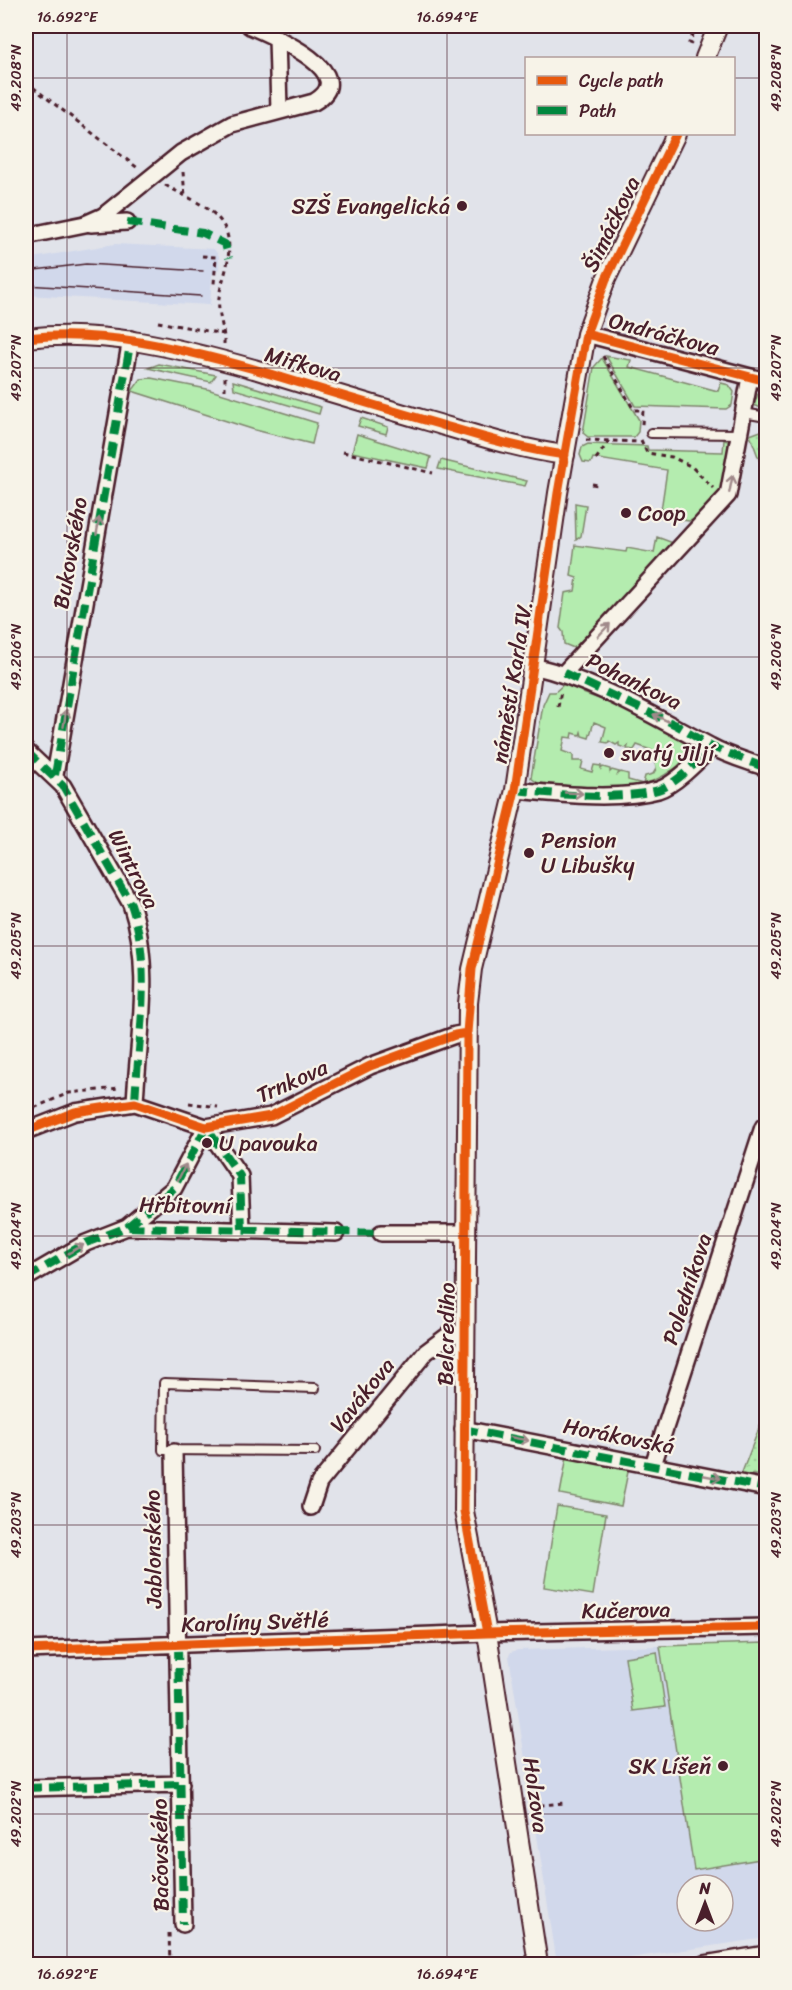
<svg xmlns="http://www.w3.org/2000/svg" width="792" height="1990" font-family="Sriracha,sans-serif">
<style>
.built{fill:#d1d8eb;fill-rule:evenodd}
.grass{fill:#b4ecaf;stroke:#7f866d;stroke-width:1.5;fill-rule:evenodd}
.garden{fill:url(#garden-dots);stroke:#7f866d;stroke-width:1.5}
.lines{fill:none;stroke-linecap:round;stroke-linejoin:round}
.stream{stroke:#738aa1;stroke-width:5}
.service-casing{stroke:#4a1f2b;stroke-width:12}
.minor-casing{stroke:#4a1f2b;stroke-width:20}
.tertiary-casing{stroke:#4a1f2b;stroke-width:22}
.path{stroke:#4a1f2b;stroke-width:3;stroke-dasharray:4.5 4.5;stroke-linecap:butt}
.service{stroke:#f7f3e8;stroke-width:8}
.minor{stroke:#f7f3e8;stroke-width:15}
.tertiary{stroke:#f7f3e8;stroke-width:18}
.tram{stroke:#4a1f2b;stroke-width:1.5}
.quiet{stroke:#00873e;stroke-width:8;stroke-dasharray:15 8;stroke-linecap:butt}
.cycleway-casing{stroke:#f7f3e8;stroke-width:13}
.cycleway{stroke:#e8590c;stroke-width:9}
.oneway{stroke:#a0898a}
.ticks{fill:none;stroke:#4a1f2b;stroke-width:1.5;stroke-opacity:0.45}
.poi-dot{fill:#4a1f2b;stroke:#f7f3e8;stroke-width:2}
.labels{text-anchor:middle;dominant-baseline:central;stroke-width:4.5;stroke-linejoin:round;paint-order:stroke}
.poi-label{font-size:22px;fill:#4a1f2b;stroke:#f7f3e8;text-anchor:start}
.street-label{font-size:22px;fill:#4a1f2b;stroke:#f7f3e8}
.neatline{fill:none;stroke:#4a1f2b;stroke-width:2}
.ticks-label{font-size:15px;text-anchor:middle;fill:#4a1f2b}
</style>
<defs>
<pattern id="garden-dots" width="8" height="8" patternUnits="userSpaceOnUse" patternTransform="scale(1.5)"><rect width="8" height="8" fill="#b4ecaf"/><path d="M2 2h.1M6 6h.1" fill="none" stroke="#9cca97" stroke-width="1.8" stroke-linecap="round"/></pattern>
</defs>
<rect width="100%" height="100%" fill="#e1e3ea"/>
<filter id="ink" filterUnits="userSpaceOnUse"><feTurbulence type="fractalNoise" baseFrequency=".0167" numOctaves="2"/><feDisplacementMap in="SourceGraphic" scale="12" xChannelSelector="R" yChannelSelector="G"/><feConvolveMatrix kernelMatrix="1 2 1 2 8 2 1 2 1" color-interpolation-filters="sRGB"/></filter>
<g filter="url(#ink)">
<path class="built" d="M 115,244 L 214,249 L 219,256 L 219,269 L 212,275 L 210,305 L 26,295 L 26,259 Z
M 660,1646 L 694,1870 L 766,1858 L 766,1938 L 589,1964 L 557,1964 L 509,1656 L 511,1652 L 518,1650 ZM 687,1885 L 723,1885 L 723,1921 L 687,1921 Z"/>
<path class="grass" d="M 606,356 L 631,360 L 629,367 L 718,391 L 721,383 L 729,385 L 734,392 L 732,405 L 726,409 L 635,406 Z
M 602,358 L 639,420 L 638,432 L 634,437 L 588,437 L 583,433 L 594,367 Z
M 159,364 L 216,375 L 211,382 L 148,368 Z
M 151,378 L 207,389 L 317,423 L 312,444 L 255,430 L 132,391 L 141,379 Z
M 233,381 L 321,407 L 319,414 L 234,389 Z
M 766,391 L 766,410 L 754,405 L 758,394 Z
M 361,418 L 388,427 L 386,434 L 358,426 Z
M 357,434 L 431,457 L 428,468 L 352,452 Z
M 724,440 L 728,441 L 728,446 L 723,494 L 701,518 L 689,521 L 660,517 L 667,470 L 593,458 L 591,463 L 583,462 L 580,455 L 582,447 L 588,444 L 647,446 L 648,450 L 723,452 Z
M 441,460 L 527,481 L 525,486 L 438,469 Z
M 575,503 L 586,505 L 581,536 L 576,540 Z
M 657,537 L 676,544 L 574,648 L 564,644 L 563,632 L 560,628 L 565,593 L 575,591 L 577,578 L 571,576 L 575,545 L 626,552 L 627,548 L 654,553 Z
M 564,684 L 575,686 L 583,693 L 632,711 L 689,743 L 688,745 L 693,747 L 690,758 L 685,756 C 682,764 676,768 669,772 C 632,798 581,786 538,783 L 531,778 L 543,705 L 549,692 L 555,692 ZM 594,722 L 606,727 L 602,742 L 608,743 L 609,741 L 616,745 L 619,743 L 619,746 L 625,748 L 628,746 L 627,749 L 634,750 L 637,745 L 651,750 L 649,758 L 655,762 L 656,769 L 653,774 L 645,776 L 643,784 L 628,780 L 628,774 L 621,772 L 618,774 L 619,772 L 612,770 L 610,772 L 610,769 L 603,767 L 601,769 L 601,766 L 594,765 L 592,772 L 581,769 L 583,761 L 573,761 L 573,755 L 562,751 L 565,737 L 572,738 L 573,733 L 580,735 L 581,732 L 582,736 L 589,738 Z
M 567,1456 L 629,1467 L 621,1506 L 560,1494 Z
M 557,1506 L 606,1514 L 593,1595 L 544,1587 Z
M 766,1643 L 766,1858 L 694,1870 L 660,1646 Z
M 657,1652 L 665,1707 L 633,1711 L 625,1657 Z"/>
<path class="garden" d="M 766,429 L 766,478 L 750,435 Z
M 766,1410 L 766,1475 L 741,1475 Z"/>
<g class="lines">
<path class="stream" d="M 766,481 L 766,482"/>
<g class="service-casing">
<path id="service" d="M 744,413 L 766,417
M 651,433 L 740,434
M 315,1388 L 164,1383 L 163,1450 L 315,1451"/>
</g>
<g class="minor-casing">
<path id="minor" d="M 277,38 L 279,110
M 91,224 L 127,222
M 26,236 L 85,224 L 103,216 L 181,153 L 232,124 L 314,102 C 363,74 273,36 250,26
M 586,334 L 766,381
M 533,666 C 597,681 653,716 710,746 C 728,756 748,761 766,768
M 564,673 L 728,495 L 750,377
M 26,751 L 63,786 L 131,904 C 153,968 138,1037 135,1103
M 55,775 L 131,339
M 515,790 C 557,794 617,801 658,790 C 675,785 699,760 712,747
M 26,1131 L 75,1112 L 135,1103 L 206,1127 L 271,1116 L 370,1066 L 455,1035 L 467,1033
M 127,1227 L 174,1188 L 206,1127 L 240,1176 L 242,1229
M 381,1233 L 467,1233
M 26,1278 L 86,1243 L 127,1227 L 336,1233
M 463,1429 L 766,1488
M 174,1452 L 183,1924
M 653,1465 L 763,1127
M 311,1507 L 319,1483 L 426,1352 L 450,1334 L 466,1334
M 26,1650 L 487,1633 L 766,1627
M 26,1788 L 181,1784
M 704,1964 L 766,1954"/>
</g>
<g class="tertiary-casing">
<path id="tertiary" d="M 705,58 L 718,26
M 26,338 C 104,329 179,348 254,369 C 312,387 370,404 428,421 C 473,434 518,449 565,455
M 538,1964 L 487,1633 L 464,1511 L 468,1003 L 472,969 L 515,790 L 558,493 L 586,334 L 606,279 L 676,134"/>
</g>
<path class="path" d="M 692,44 L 689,43 L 697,26
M 26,82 L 139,169
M 183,172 L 185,197
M 165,185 C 198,204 235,213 228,258 C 227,272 220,285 219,298 C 217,315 225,328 224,344
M 202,256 L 216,257 L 214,284
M 158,322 L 224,334
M 603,356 L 634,410 L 643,410 L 642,425
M 225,377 L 225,390
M 586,440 L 641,442
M 641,440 L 647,453 L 672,457 L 692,467 L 713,488
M 343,452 L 433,473
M 596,459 L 609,441
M 592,484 L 598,485
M 558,707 L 561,691
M 189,1103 L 218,1107
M 26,1111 L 69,1093 L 119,1088
M 531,1806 L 564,1803
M 169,1933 L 170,1964"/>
<use href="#service" class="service"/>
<use href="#minor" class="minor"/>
<use href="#tertiary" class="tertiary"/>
<path class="tram" d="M 26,271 L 86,264 L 203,271
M 26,285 L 201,296"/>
<path class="quiet" d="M 127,222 L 203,233 L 225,244 L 229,258
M 564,673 L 676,725 L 712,747 L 766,768
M 26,751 L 63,786 L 131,904 C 153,968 138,1037 135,1103 L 129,1104
M 55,775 L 131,339
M 515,790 C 557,794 617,801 658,790 C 675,785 699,760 712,747
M 127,1227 L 174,1188 L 206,1127 L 240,1176 L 242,1229
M 26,1278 L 86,1243 L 127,1227 L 381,1233
M 463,1429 L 766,1488
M 178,1645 L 183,1924
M 26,1788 L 181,1784"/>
<g class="cycleway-casing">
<path id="cycleway" d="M 586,334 L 766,381
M 26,338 C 104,329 179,348 254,369 C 312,387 370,404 428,421 C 473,434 518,449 565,455
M 26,1131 L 75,1112 L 135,1103 L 206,1127 L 271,1116 L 370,1066 L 455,1035 L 467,1033
M 487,1633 L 464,1511 L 467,1033 L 472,969 L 515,790 L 558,493 L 586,334 L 606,279 L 676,134
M 26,1650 L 487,1633 L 766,1627"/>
</g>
<use href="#cycleway" class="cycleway"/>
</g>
<defs><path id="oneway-shaft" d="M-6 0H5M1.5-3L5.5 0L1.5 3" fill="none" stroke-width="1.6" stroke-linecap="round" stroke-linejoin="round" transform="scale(1.5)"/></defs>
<g class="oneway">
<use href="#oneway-shaft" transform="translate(731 484) rotate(-79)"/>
<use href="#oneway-shaft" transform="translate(98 526) rotate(-80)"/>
<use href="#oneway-shaft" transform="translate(604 630) rotate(-47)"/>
<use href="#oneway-shaft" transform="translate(65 718) rotate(-80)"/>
<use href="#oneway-shaft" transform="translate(661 718) rotate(-155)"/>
<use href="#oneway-shaft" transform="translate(574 793) rotate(3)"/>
<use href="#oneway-shaft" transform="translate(182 1172) rotate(-63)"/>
<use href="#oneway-shaft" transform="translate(76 1249) rotate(-30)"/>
<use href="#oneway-shaft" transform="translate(520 1439) rotate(11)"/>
<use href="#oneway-shaft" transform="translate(712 1477) rotate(11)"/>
</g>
</g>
<path class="ticks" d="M 67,26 L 67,1964M 447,26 L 447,1964M 26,78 L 526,78M 734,78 L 766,78M 26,368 L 766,368M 26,657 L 766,657M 26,946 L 766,946M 26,1236 L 766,1236M 26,1525 L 766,1525M 26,1814 L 766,1814"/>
<g class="poi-dot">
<circle cx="462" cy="206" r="6"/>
<circle cx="626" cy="513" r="6"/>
<circle cx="609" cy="753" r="6"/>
<circle cx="529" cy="853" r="6"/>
<circle cx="207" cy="1143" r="6"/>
<circle cx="723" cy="1766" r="6"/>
</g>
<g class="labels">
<g class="poi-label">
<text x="450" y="206" text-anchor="end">SZŠ Evangelická</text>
<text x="638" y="513">Coop</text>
<text x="621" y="753">svatý Jiljí</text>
<text x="541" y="840">Pension<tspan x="541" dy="25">U Libušky</tspan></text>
<text x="219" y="1143">U pavouka</text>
<text x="711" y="1766" text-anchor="end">SK Líšeň</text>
</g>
<g class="street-label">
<text transform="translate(611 224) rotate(-64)">Šimáčkova</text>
<text transform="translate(664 334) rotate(15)">Ondráčkova</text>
<text transform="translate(303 364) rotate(16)">Mifkova</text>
<text transform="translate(70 553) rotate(-80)">Bukovského</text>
<text transform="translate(634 681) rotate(26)">Pohankova</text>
<text transform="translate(512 682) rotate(-81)">náměstí Karla IV.</text>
<text transform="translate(134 869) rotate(63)">Wintrova</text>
<text transform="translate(292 1081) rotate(-24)">Trnkova</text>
<text transform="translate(185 1205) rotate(1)">Hřbitovní</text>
<text transform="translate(687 1289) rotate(-72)">Poledníkova</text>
<text transform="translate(446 1334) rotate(-89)">Belcrediho</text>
<text transform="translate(362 1395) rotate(-51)">Vavákova</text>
<text transform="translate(619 1436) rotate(11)">Horákovská</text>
<text transform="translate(153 1549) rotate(-91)">Jablonského</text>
<text transform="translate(626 1610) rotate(-1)">Kučerova</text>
<text transform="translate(255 1622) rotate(-2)">Karolíny Světlé</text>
<text transform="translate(536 1795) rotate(82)">Holzova</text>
<text transform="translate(160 1855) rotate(-91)">Bačovského</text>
</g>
</g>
<rect width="792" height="1990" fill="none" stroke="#f7f3e8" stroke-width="66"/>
<rect x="525" y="57" width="210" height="78" fill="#f7f3e8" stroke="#b29e9c" stroke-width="1.5"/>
<rect x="537" y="76" width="30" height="9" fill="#e8590c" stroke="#b29e9c" stroke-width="1.5"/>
<text x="579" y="87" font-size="18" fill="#4a1f2b">Cycle path</text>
<rect x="537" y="106" width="30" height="9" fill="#00873e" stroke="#b29e9c" stroke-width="1.5"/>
<text x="579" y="117" font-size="18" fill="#4a1f2b">Path</text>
<g transform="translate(705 1903)"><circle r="28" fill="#f7f3e8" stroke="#b29e9c" stroke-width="1.5"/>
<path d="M0-4.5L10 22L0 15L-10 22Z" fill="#4a1f2b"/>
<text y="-9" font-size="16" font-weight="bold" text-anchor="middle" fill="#4a1f2b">N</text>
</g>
<rect x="33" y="33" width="726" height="1924" class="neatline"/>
<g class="ticks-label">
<text x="67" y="22">16.692°E</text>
<text x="447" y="22">16.694°E</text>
<text transform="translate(16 78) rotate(-90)" y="5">49.208°N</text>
<text transform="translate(776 78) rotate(-90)" y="5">49.208°N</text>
<text transform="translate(16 368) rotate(-90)" y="5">49.207°N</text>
<text transform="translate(776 368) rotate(-90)" y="5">49.207°N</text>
<text transform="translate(16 657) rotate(-90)" y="5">49.206°N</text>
<text transform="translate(776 657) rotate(-90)" y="5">49.206°N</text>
<text transform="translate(16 946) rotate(-90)" y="5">49.205°N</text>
<text transform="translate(776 946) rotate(-90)" y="5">49.205°N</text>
<text transform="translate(16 1236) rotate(-90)" y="5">49.204°N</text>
<text transform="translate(776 1236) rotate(-90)" y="5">49.204°N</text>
<text transform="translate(16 1525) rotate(-90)" y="5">49.203°N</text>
<text transform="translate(776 1525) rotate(-90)" y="5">49.203°N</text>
<text transform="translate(16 1814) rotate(-90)" y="5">49.202°N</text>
<text transform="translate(776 1814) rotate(-90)" y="5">49.202°N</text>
<text x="67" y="1979">16.692°E</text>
<text x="447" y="1979">16.694°E</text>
</g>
</svg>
